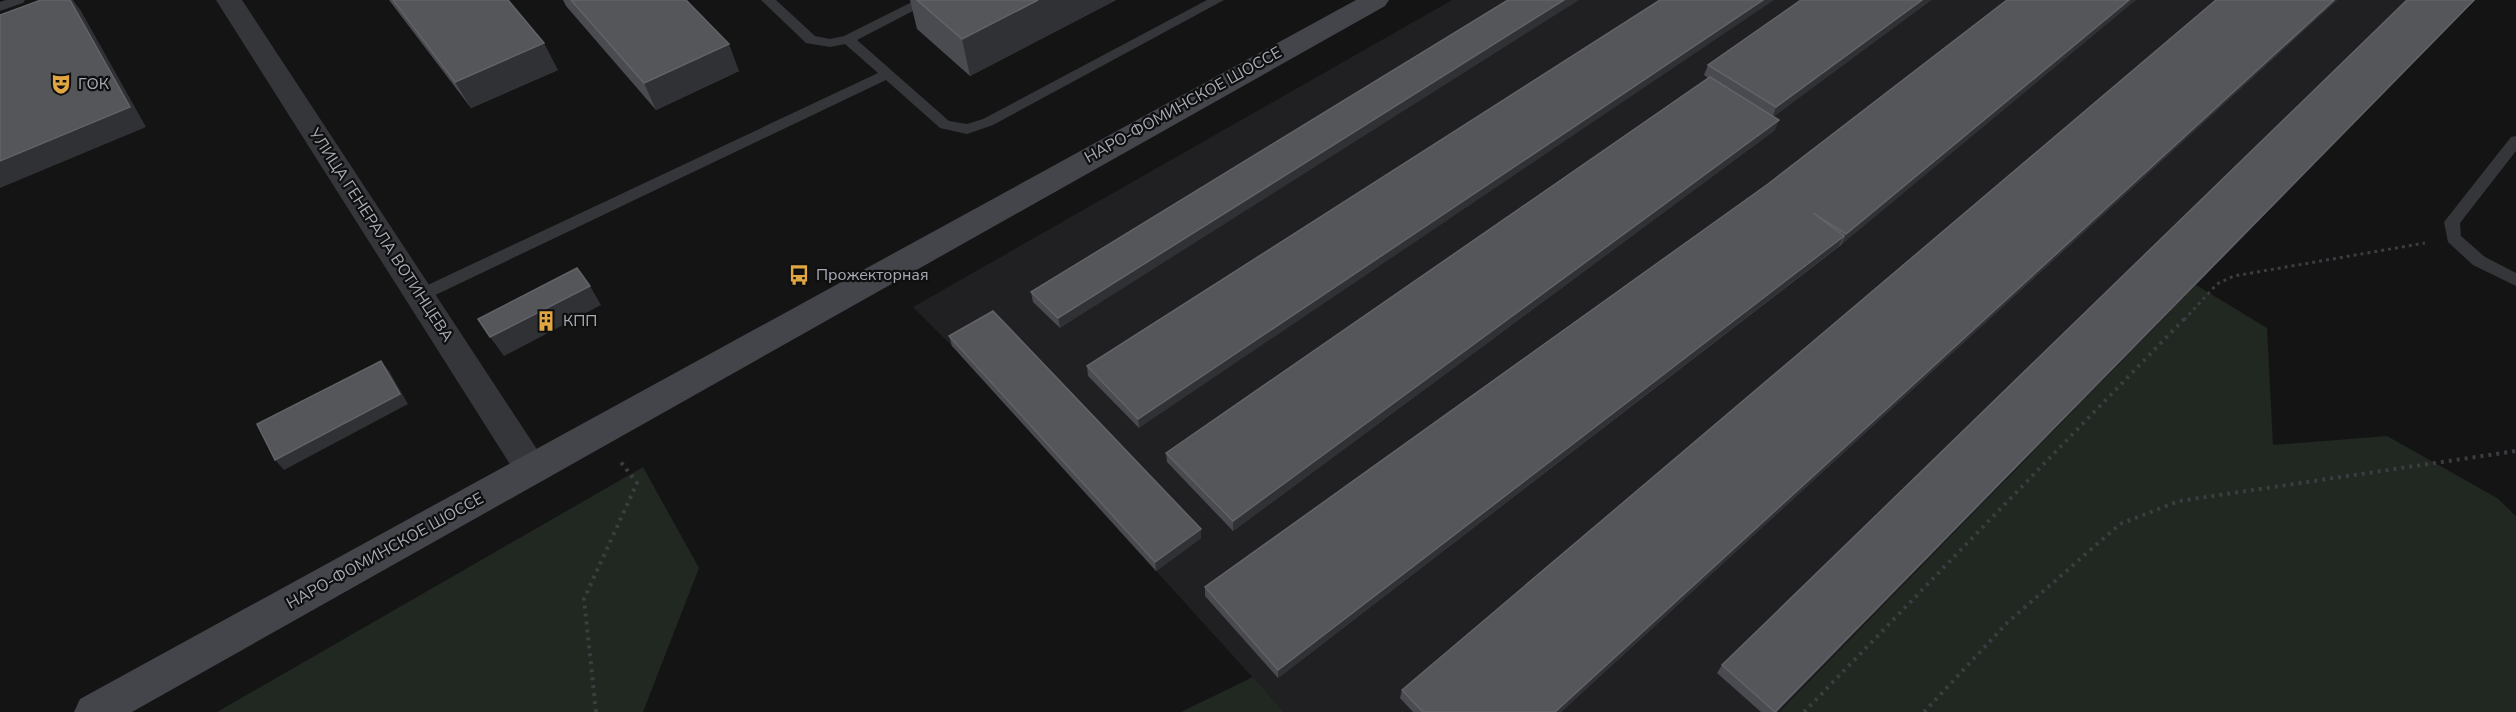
<svg xmlns="http://www.w3.org/2000/svg" width="2516" height="712" font-family="'Nunito Sans',sans-serif">
<style>
.built{fill:#202022}
.green{fill:#202821}
.lines{fill:none;stroke-linecap:round;stroke-linejoin:round}
.path-far1{stroke:#3b3d41;stroke-width:3;stroke-dasharray:3 4;stroke-linecap:butt}
.path{stroke:#3b3d41;stroke-width:4;stroke-dasharray:3 5;stroke-linecap:butt}
.service{fill:#35363a;fill-rule:evenodd}
.minor{fill:#35363a;fill-rule:evenodd}
.secondary{fill:#43454a;fill-rule:evenodd}
.wall{fill:#4a4b50}
.shaded-wall{fill:#303134}
.building{fill:#54565a;stroke:#616368;stroke-width:1.5}
.labels{text-anchor:middle;dominant-baseline:central;stroke-width:4.5;stroke-linejoin:round;paint-order:stroke}
.poi-label{font-size:16px;fill:#a7abb4;stroke:#0f0f10;text-anchor:start}
.street-label{font-size:16px;fill:#a7abb4;stroke:#0f0f10}
</style>
<rect width="100%" height="100%" fill="#141415"/>
<path class="built" d="M 1452,0 L 2475,0 L 1777,712 L 1284,712 L 952,346 L 913,307 Z"/>
<path class="green" d="M 2196,285 L 2267,328 L 2273,445 L 2387,436 L 2497,498 L 2516,516 L 2516,712 L 1779,712 Z
M 643,467 L 699,568 L 643,712 L 217,712 Z
M 1253,677 L 1284,712 L 1181,712 Z"/>
<g class="lines">
<path class="path-far1" d="M 2184,320 L 2217,284 L 2234,276 L 2425,243"/>
<path class="path" d="M 596,712 L 584,599 L 637,483 L 620,461
M 1804,712 L 2185,318
M 1924,712 L 2007,623 L 2120,524 L 2179,501 L 2516,451"/>
<path class="service" d="M 6,0 L 25,0 L 23,3 L 0,11 L 0,2 Z
M 761,0 L 776,0 L 815,36 L 830,39 L 844,36 L 916,0 L 934,0 L 857,40 L 949,121 L 967,124 L 983,119 L 1207,0 L 1224,0 L 993,125 L 967,134 L 940,128 L 886,80 L 427,299 L 415,299 L 413,295 L 415,291 L 878,73 L 845,44 L 830,47 L 806,43 Z
M 2516,136 L 2516,151 L 2460,223 L 2461,236 L 2485,257 L 2516,273 L 2516,286 L 2473,265 L 2448,242 L 2444,222 L 2511,137 Z"/>
<path class="minor" d="M 216,0 L 242,0 L 544,460 L 550,470 L 544,480 L 532,485 L 520,480 Z"/>
<path class="secondary" d="M 1356,0 L 1389,0 L 1385,6 L 132,712 L 74,712 L 80,699 Z"/>
</g>
<path class="wall" d="M 389,0 L 508,0 L 558,70 L 471,108 Z
M 563,0 L 686,0 L 739,71 L 656,110 L 566,6 Z
M 910,0 L 1116,0 L 970,76 L 917,29 Z
M 1508,0 L 1060,328 L 1033,302 L 1031,292 Z
M 1660,0 L 1139,428 L 1088,376 L 1087,366 Z
M 1801,0 L 1931,0 L 1774,116 L 1775,130 L 1233,531 L 1167,462 L 1166,453 L 1708,78 L 1704,75 L 1708,65 Z
M 2007,0 L 1841,245 L 1278,678 L 1205,596 L 1205,587 L 1768,184 Z
M 2216,0 L 2337,0 L 1561,712 L 1413,712 L 1400,698 L 1402,690 Z
M 2407,0 L 2475,0 L 1777,712 L 1761,712 L 1717,673 L 1722,665 Z
M 949,336 L 1201,538 L 1156,571 L 952,346 Z"/>
<path class="shaded-wall" d="M 70,0 L 73,0 L 81,11 L 146,127 L 0,188 L 0,161 Z
M 1038,0 L 1116,0 L 970,76 L 962,39 Z
M 1564,0 L 1579,0 L 1060,328 L 1058,318 Z
M 1763,0 L 1774,0 L 1139,428 L 1138,419 Z
M 1922,0 L 1931,0 L 1772,118 L 1776,107 Z
M 2129,0 L 2136,0 L 1841,245 L 1846,234 Z
M 2334,0 L 2337,0 L 1561,712 L 1555,712 Z
M 2474,0 L 2475,0 L 1777,712 L 1775,712 Z
M 544,43 L 558,70 L 471,108 L 455,82 Z
M 729,44 L 739,71 L 656,110 L 644,83 Z
M 1779,120 L 1775,130 L 1233,531 L 1233,521 Z
M 1844,236 L 1839,246 L 1278,678 L 1278,670 Z
M 590,286 L 601,305 L 504,356 L 490,337 Z
M 381,361 L 389,371 L 408,404 L 284,470 L 275,460 Z
M 1201,529 L 1201,538 L 1156,571 L 1155,562 Z"/>
<path class="building" d="M 41,0 L 70,0 L 130,107 L 0,161 L 0,15 Z
M 393,0 L 508,0 L 544,43 L 455,82 Z
M 571,0 L 686,0 L 729,44 L 644,83 Z
M 917,0 L 1038,0 L 962,39 Z
M 1508,0 L 1564,0 L 1058,318 L 1031,292 Z
M 1660,0 L 1763,0 L 1138,419 L 1087,366 Z
M 1801,0 L 1922,0 L 1776,107 L 1708,65 Z
M 2007,0 L 2129,0 L 1846,234 L 1813,213 L 1844,236 L 1278,670 L 1205,587 L 1768,184 Z
M 2216,0 L 2334,0 L 1555,712 L 1423,712 L 1402,690 Z
M 2407,0 L 2474,0 L 1775,712 L 1722,665 Z
M 1710,77 L 1779,120 L 1233,521 L 1166,453 Z
M 577,268 L 590,286 L 490,337 L 478,319 Z
M 993,311 L 1201,529 L 1155,562 L 949,336 Z
M 381,361 L 400,394 L 275,460 L 257,424 Z"/>
<defs>
<g id="theatre-bare" transform="scale(1.62)"><path d="M-5-5.5Q0-4 5-5.5V0Q5 5 0 6Q-5 5-5 0ZM-3.3-2.5H-1v1.5H-3.3ZM1-2.5H3.3v1.5H1ZM-2.8 1Q0 5.5 2.8 1Z" fill="#e0a641" stroke="#0f0f10" stroke-width="2.5" paint-order="stroke"/></g>
<g id="bus-bare" transform="scale(1.62)"><path d="M-5-6H5V4H4V6H2V4H-2V6H-4V4H-5ZM-3.5-4V0h7V-4ZM-3.5 1.2v1.5H-2V1.2ZM2 1.2v1.5H3.5V1.2Z" fill="#e0a641" stroke="#0f0f10" stroke-width="2.5" paint-order="stroke"/></g>
<g id="building-bare" transform="scale(1.62)"><path d="M-4-6H4V6H1V3H-1V6H-4ZM-2.5-4.3h1.7v1.8h-1.7ZM.8-4.3h1.7v1.8H.8ZM-2.5-1h1.7V.8h-1.7ZM.8-1h1.7V.8H.8Z" fill="#e0a641" stroke="#0f0f10" stroke-width="2.5" paint-order="stroke"/></g>
</defs>
<g fill-rule="evenodd">
<use href="#theatre-bare" x="61" y="84"/>
<use href="#bus-bare" x="799" y="275"/>
<use href="#building-bare" x="546" y="321"/>
</g>
<g class="labels">
<g class="poi-label">
<text x="78" y="84">ГОК</text>
<text x="816" y="275">Прожекторная</text>
<text x="563" y="321">КПП</text>
</g>
<g class="street-label">
<text transform="translate(1183 105) rotate(-29)">НАРО-ФОМИНСКОЕ ШОССЕ</text>
<text transform="translate(381 235) rotate(57)">УЛИЦА ГЕНЕРАЛА ВОТИНЦЕВА</text>
<text transform="translate(385 551) rotate(-29)">НАРО-ФОМИНСКОЕ ШОССЕ</text>
</g>
</g>
</svg>
